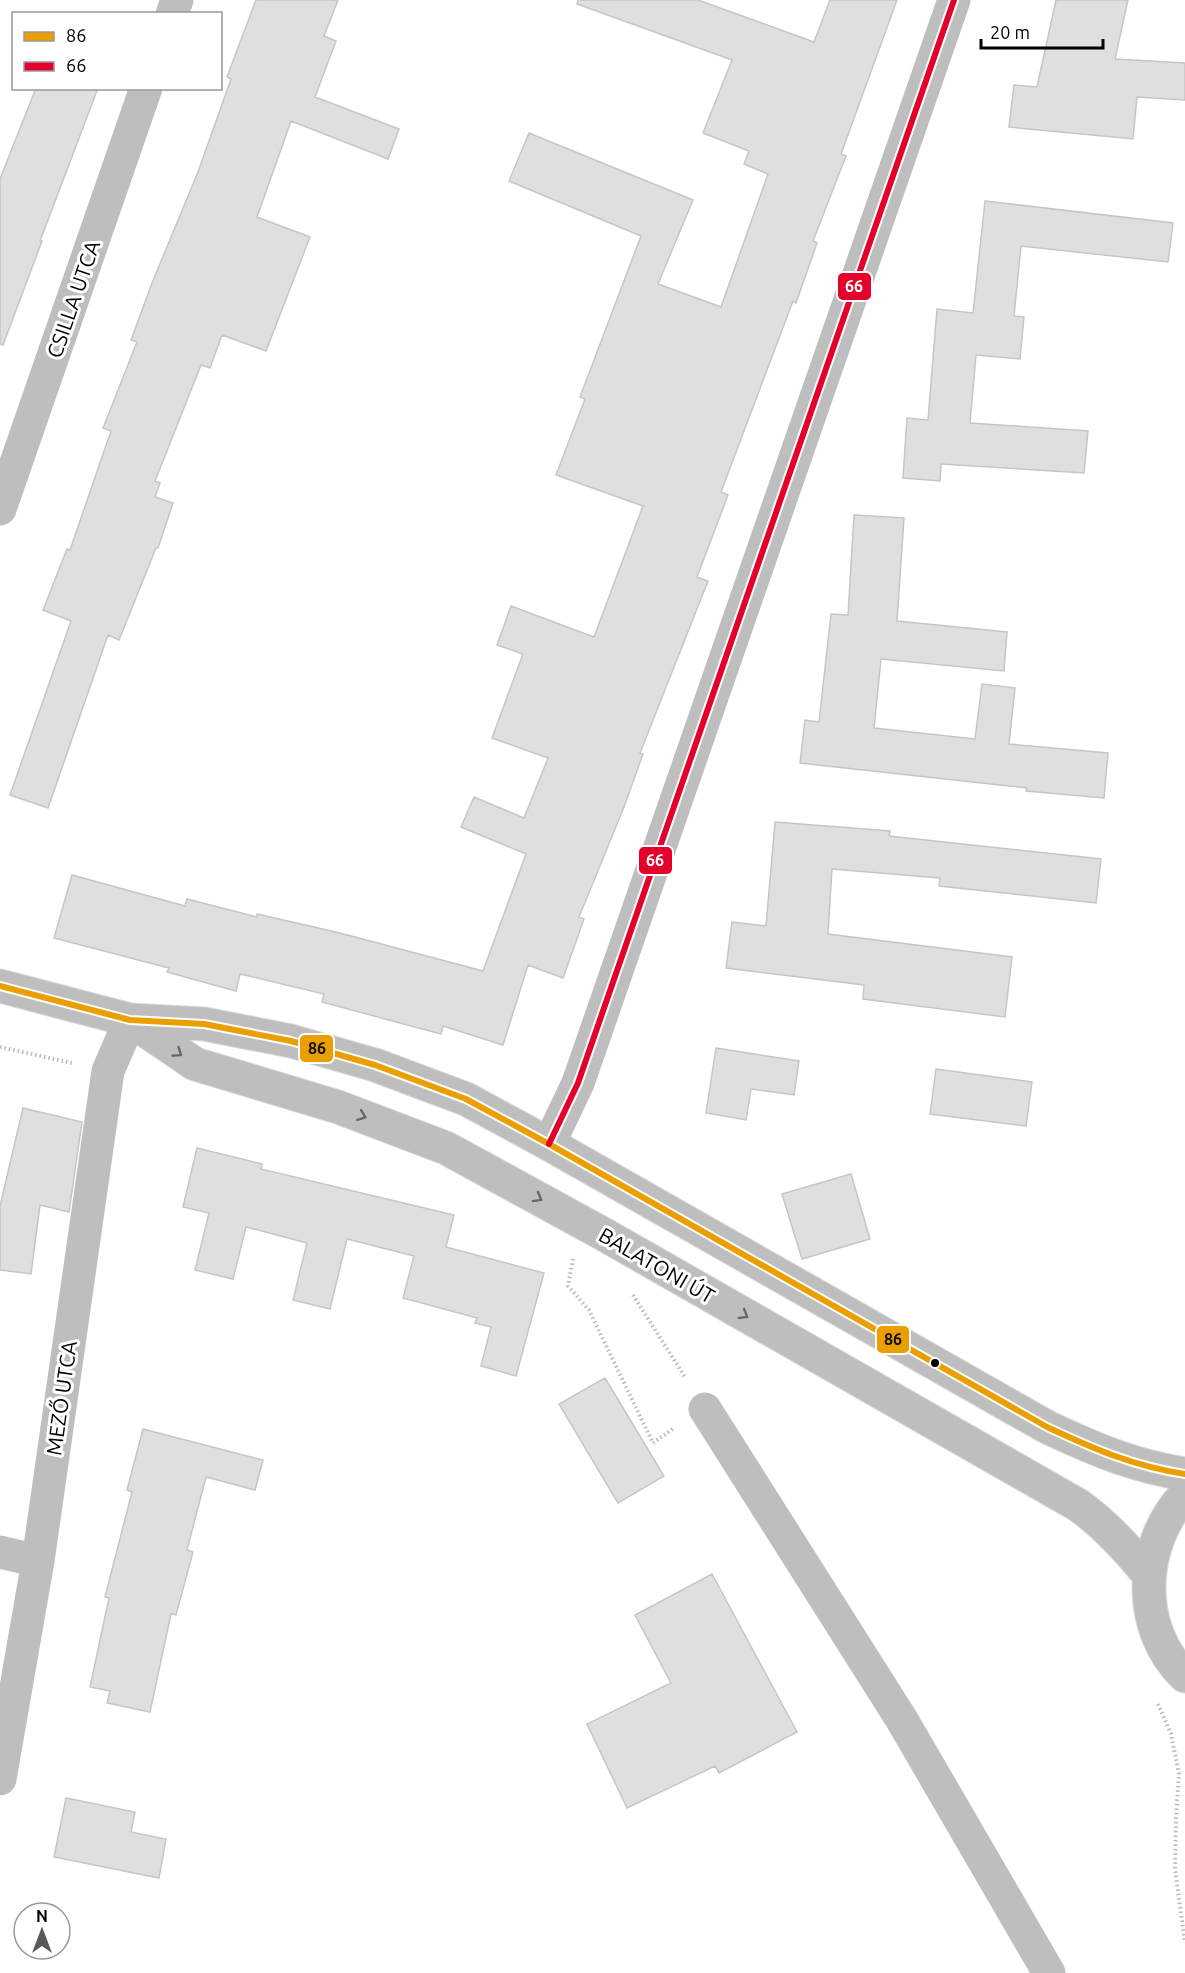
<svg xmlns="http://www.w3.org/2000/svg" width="1185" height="1973" font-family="Ubuntu,sans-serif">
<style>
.building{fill:#dfdfdf;stroke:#c6c6c6;stroke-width:1.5}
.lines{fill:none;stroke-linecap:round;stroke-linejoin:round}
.major-casing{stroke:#dbdbdb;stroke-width:35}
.path{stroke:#b9b9b9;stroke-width:4;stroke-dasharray:1.5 3;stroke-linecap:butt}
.minor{stroke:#bebebe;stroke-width:33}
.major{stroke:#bebebe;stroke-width:33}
.bus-1-casing{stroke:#fff;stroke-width:10}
.bus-2-casing{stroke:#fff;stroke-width:10}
.bus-1{stroke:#eb9e00;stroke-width:6}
.bus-2{stroke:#e4002b;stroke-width:6}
.oneway{stroke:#686868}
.bus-dot{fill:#000;stroke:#fff;stroke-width:2}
.labels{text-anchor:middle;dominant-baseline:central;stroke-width:6;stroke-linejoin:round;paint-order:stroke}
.street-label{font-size:21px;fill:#000;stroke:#fff}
.line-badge{stroke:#fff;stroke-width:2}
.badge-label{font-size:16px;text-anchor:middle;font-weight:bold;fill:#fff}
.pale-badge-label{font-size:16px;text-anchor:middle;font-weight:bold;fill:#111}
</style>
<rect width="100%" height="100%" fill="#fff"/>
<path class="building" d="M 256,0 L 338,0 L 324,36 L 336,41 L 315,97 L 399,129 L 388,159 L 291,121 L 257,217 L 310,237 L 266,351 L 222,335 L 210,368 L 201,365 L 155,481 L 160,483 L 155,497 L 173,503 L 158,548 L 156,548 L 119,640 L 108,635 L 48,808 L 10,795 L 71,621 L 43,610 L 67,549 L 70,550 L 111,431 L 103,428 L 137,342 L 131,340 L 152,283 L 198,172 L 231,79 L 227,77 Z
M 578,0 L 698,0 L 814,42 L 830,0 L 897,0 L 841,154 L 846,156 L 813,241 L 817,243 L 796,303 L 793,301 L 721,492 L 728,495 L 697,577 L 708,581 L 640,753 L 643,754 L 624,807 L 579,917 L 584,919 L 563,978 L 528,965 L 503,1045 L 443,1026 L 441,1034 L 322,1002 L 324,994 L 240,974 L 236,991 L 167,972 L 169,968 L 54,938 L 72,875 L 185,906 L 187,899 L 257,917 L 257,914 L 340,933 L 483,971 L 526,854 L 461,827 L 474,797 L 524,818 L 548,758 L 492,738 L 523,654 L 497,645 L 511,606 L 594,637 L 643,506 L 556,475 L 585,399 L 580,397 L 641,236 L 509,181 L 529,133 L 693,200 L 658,284 L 721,307 L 768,174 L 744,164 L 749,151 L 703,133 L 732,60 L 577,4 Z
M 1056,0 L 1128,0 L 1115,59 L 1185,63 L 1185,100 L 1137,97 L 1133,139 L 1009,127 L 1014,85 L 1037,87 Z
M 36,88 L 98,88 L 40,241 L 42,241 L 3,345 L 0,344 L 0,179 Z
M 985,201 L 1173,223 L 1168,262 L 1021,246 L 1014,316 L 1024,317 L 1020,359 L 976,355 L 970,423 L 1088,431 L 1084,473 L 941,464 L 940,481 L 903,478 L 907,418 L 928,420 L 937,309 L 973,313 Z
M 854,515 L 904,518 L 897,621 L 1007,632 L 1004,671 L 881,659 L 874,728 L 975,739 L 982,684 L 1015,688 L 1009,744 L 1108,753 L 1104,798 L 1026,791 L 1027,788 L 800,763 L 805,720 L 819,722 L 831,614 L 848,615 Z
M 775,822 L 890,831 L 889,836 L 1101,859 L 1096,903 L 939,886 L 940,878 L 832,869 L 828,934 L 1012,957 L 1005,1017 L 863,999 L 864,985 L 726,968 L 732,922 L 766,926 Z
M 716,1048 L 799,1061 L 794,1095 L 751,1089 L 746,1120 L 706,1113 Z
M 936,1069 L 1032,1082 L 1026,1126 L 930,1114 Z
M 23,1108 L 82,1122 L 69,1212 L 40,1205 L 31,1274 L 0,1270 L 0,1206 Z
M 197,1148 L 262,1164 L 261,1169 L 454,1215 L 446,1247 L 544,1273 L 516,1376 L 481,1366 L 491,1327 L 475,1323 L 477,1318 L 403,1298 L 414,1256 L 347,1239 L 330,1309 L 293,1300 L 307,1243 L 246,1227 L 233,1279 L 195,1270 L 209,1213 L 183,1207 Z
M 851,1174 L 870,1239 L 802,1259 L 782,1194 Z
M 605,1378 L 664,1476 L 618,1503 L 559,1404 Z
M 143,1429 L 263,1460 L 255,1490 L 206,1477 L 187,1550 L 193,1552 L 176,1615 L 171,1614 L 150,1712 L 107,1703 L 110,1691 L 90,1687 L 109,1598 L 105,1597 L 132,1492 L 127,1490 Z
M 712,1574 L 797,1732 L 719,1773 L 715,1766 L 627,1808 L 587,1724 L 671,1683 L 635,1615 Z
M 66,1798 L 135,1812 L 131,1832 L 166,1839 L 159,1878 L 54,1857 Z"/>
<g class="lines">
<g class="major-casing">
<path id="major" d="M 0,986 L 130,1020 L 204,1024 L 291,1041 L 375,1065 L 466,1099 L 549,1144 L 1047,1427 C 1094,1449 1133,1466 1185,1474
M 130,1020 L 195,1064 L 338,1107 L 446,1148 L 605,1235 L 1078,1505 C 1106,1525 1127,1548 1148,1574
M 1185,1495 C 1139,1543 1135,1628 1185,1676"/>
</g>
<path class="path" d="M 0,1047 L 72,1063
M 573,1259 L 568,1286 L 589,1310 L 653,1443 L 674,1428
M 633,1295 L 685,1377
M 1158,1704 L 1171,1734 L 1179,1774 L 1176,1816 L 1175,1869 L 1185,1943"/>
<path class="minor" d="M 172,14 L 177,0
M 0,509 L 146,88
M 549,1144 L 578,1083 L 954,0
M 705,1409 L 902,1720 L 1049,1973
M 0,1552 L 38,1561
M 0,1779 L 38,1561 L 108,1071 L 130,1020"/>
<use href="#major" class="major"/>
<g class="bus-1-casing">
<path id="bus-1" d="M 0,986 L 130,1020 L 204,1024 L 291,1041 L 375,1065 L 466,1099 L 549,1144 L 1047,1427 C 1094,1449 1133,1466 1185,1474"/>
</g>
<g class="bus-2-casing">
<path id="bus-2" d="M 549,1144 L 578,1083 L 954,0"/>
</g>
<use href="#bus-1" class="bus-1"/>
<use href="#bus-2" class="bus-2"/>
</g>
<defs><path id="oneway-chevron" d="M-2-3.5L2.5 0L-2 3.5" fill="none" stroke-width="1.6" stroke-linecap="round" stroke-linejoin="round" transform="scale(1.5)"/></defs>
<g class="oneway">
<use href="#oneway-chevron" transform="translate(178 1053) rotate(34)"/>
<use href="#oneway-chevron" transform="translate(362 1116) rotate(21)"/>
<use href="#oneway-chevron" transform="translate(538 1198) rotate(29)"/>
<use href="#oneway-chevron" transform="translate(744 1315) rotate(30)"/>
</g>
<circle class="bus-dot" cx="935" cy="1363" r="5"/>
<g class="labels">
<g class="street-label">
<text transform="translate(73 299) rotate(-71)">CSILLA UTCA</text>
<text transform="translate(657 1265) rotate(30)">BALATONI ÚT</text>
<text transform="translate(61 1398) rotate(-82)">MEZŐ UTCA</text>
</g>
</g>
<g class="line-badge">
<rect x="837" y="272" width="35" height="29" rx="6" fill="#e4002b"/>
<rect x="638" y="846" width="35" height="29" rx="6" fill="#e4002b"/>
<rect x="299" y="1034" width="35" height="29" rx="6" fill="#eb9e00"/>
<rect x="876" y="1325" width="34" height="29" rx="6" fill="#eb9e00"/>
</g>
<g class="badge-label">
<text x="854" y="292">66</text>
<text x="655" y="866">66</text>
</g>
<g class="pale-badge-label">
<text x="317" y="1054">86</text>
<text x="893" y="1345">86</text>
</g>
<rect x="12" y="12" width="210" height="78" fill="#ffffff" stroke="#999999" stroke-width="1.5"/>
<rect x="24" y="32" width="30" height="9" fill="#eb9e00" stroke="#999999" stroke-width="1.5"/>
<text x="66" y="42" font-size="18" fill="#000000">86</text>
<rect x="24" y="62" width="30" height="9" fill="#e4002b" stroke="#999999" stroke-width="1.5"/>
<text x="66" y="72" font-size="18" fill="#000000">66</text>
<g transform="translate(42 1931)"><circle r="28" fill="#ffffff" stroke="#999999" stroke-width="1.5"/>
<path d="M0-4.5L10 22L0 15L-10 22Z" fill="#595959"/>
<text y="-9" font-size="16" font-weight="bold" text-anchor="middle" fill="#000000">N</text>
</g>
<path d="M981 39v9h122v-9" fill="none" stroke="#000000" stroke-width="3"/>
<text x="990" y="39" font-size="18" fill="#000000" stroke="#ffffff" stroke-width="4.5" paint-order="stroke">20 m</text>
</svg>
